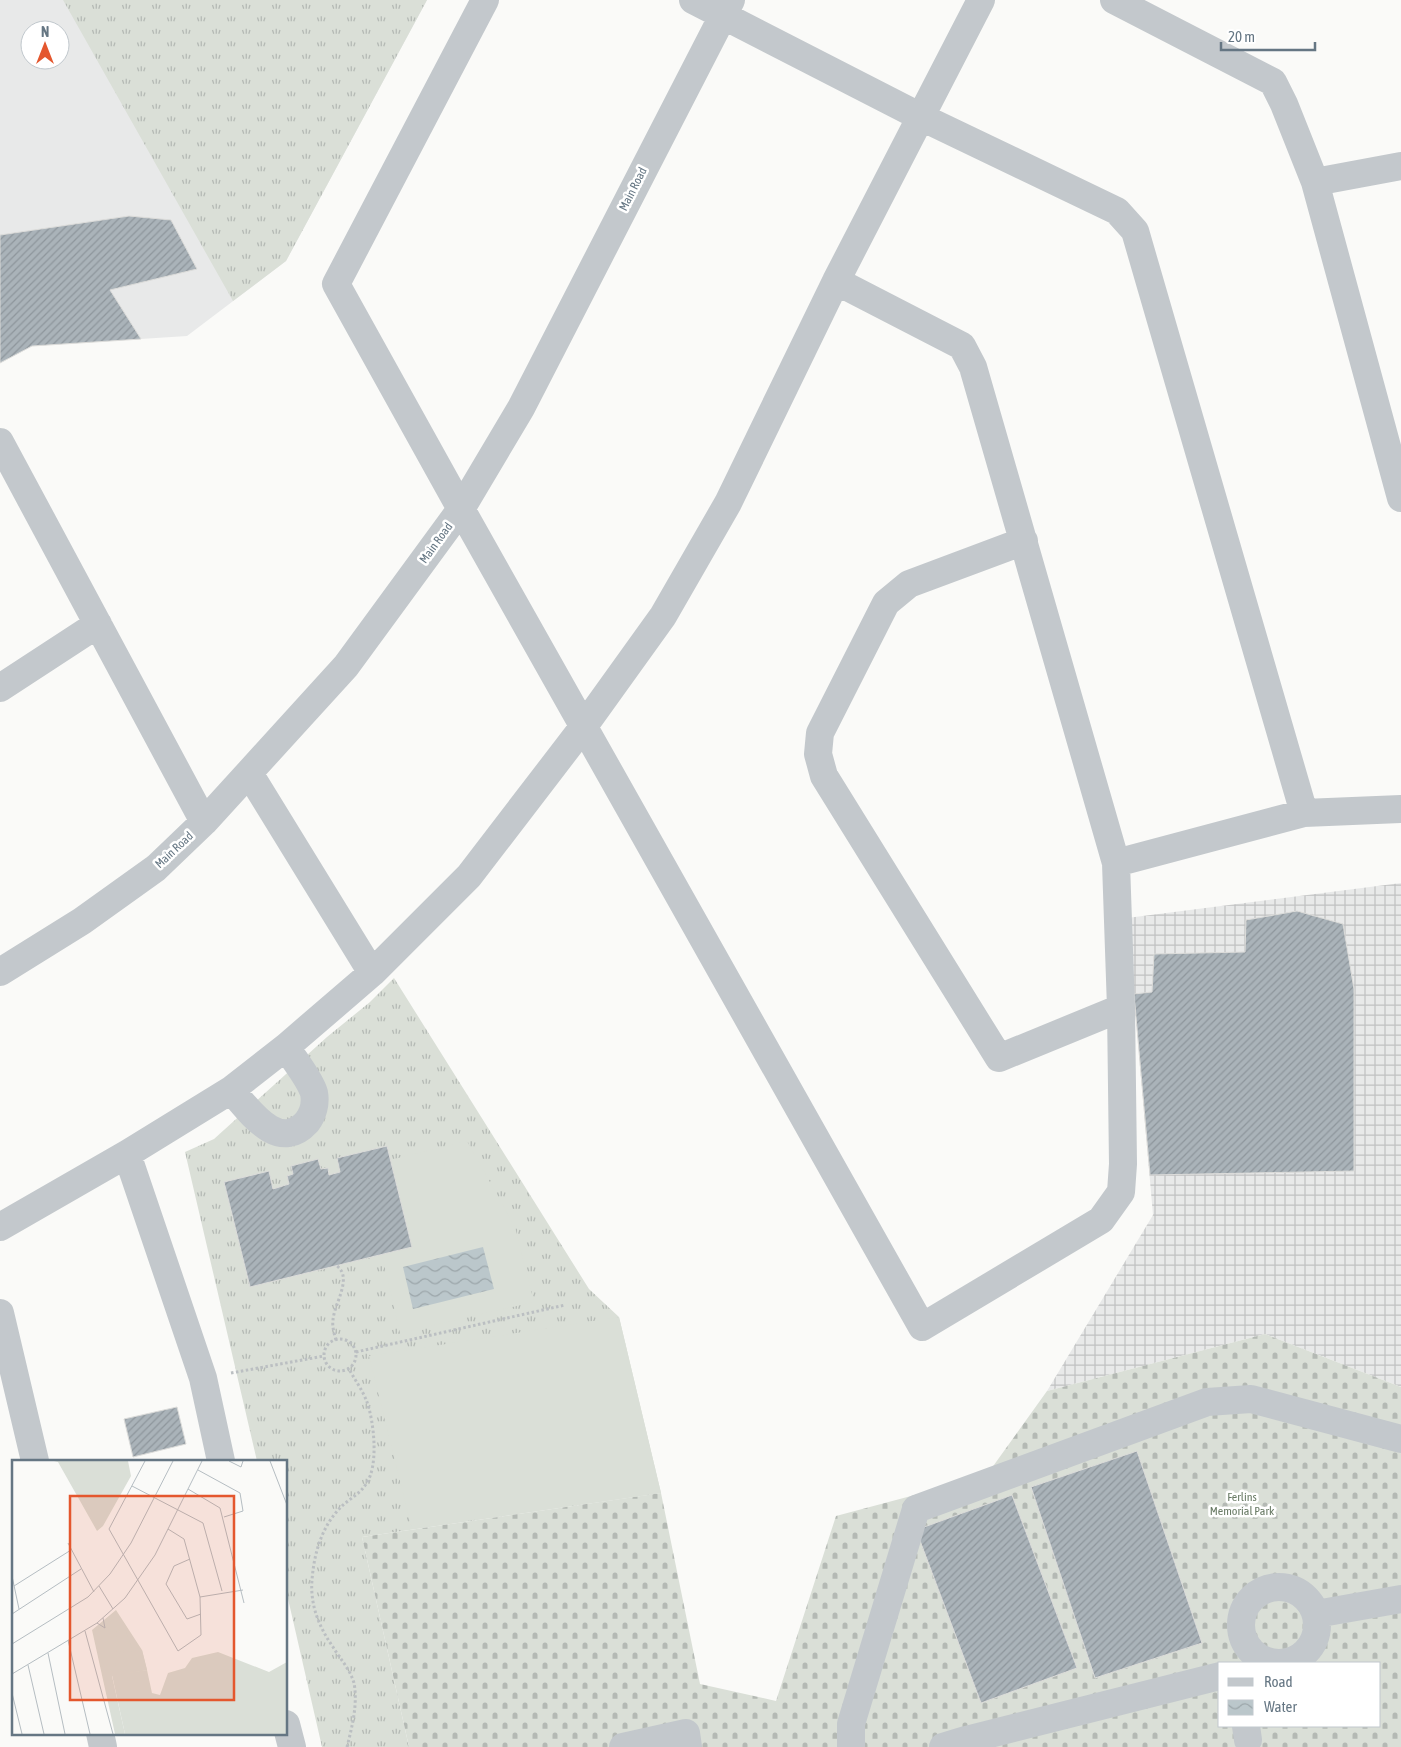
<svg xmlns="http://www.w3.org/2000/svg" width="1401" height="1747" font-family="'Asap Condensed',sans-serif">
<style>
.built{fill:#e8e9e9;fill-rule:evenodd}
.industrial{fill:url(#industrial-grid)}
.grass{fill:url(#grass-tufts)}
.cemetery{fill:url(#cemetery-stones);fill-rule:evenodd}
.pitch{fill:#dadfd7}
.water{fill:url(#water-waves)}
.building{fill:url(#building-hatch);stroke:#dcdcda}
.lines{fill:none;stroke-linecap:round;stroke-linejoin:round}
.path{stroke:#bbbfc2;stroke-width:3;stroke-dasharray:2.5 2.5;stroke-linecap:butt}
.minor{stroke:#c3c8cc;stroke-width:28}
.labels{text-anchor:middle;dominant-baseline:central;stroke-width:5;stroke-linejoin:round;paint-order:stroke}
.street-label{font-size:12px;fill:#657683;stroke:#fff}
.park-label{font-size:12px;fill:#687a64;stroke:#fff}
.inset-road{fill:none;stroke:#b5bdc2;stroke-width:1}
.view{fill:#e4572e;fill-opacity:0.15;stroke:#e4572e;stroke-width:2.5}
.inset-edge{fill:none;stroke:#657683;stroke-width:2.5}
</style>
<defs>
<pattern id="industrial-grid" width="8" height="8" patternUnits="userSpaceOnUse" patternTransform="scale(1.25)"><rect width="8" height="8" fill="#e8e9e9"/><path d="M0 4h8M4 0v8" fill="none" stroke="#c0c1c2"/></pattern>
<pattern id="grass-tufts" width="24" height="20" patternUnits="userSpaceOnUse" patternTransform="scale(1.25)"><rect width="24" height="20" fill="#dadfd7"/><path d="M3 7l-1-3M5 7V3M7 7l1-3M15 17l-1-3M17 17v-4M19 17l1-3" fill="none" stroke="#b4b9b4"/></pattern>
<pattern id="cemetery-stones" width="16" height="16" patternUnits="userSpaceOnUse" patternTransform="scale(1.25)"><rect width="16" height="16" fill="#dadfd7"/><path d="M2 7V4a2 2 0 0 1 4 0v3zM10 15v-3a2 2 0 0 1 4 0v3z" fill="#b4b9b4"/></pattern>
<pattern id="water-waves" width="16" height="10" patternUnits="userSpaceOnUse" patternTransform="scale(1.25)"><rect width="16" height="10" fill="#bbc7cb"/><path d="M0 5q4-4 8 0t8 0" fill="none" stroke="#9ca6aa"/></pattern>
<pattern id="building-hatch" width="6" height="6" patternUnits="userSpaceOnUse" patternTransform="scale(1.25)"><rect width="6" height="6" fill="#aab3b9"/><path d="M-1 1l2-2M0 6l6-6M5 7l2-2" fill="none" stroke="#8e969c"/></pattern>
</defs>
<rect width="100%" height="100%" fill="#fafaf8"/>
<path class="built" d="M 0,0 L 427,0 L 286,261 L 187,336 L 32,346 L 0,363 ZM 30,30 L 60,30 L 60,60 L 30,60 Z"/>
<path class="industrial" d="M 1401,883 L 1401,1387 L 1265,1334 L 1047,1391 L 1153,1215 L 1127,918 Z"/>
<path class="grass" d="M 63,0 L 427,0 L 286,261 L 233,301 Z
M 394,978 L 589,1289 L 619,1317 L 661,1493 L 362,1537 L 409,1747 L 322,1747 L 286,1590 L 286,1461 L 257,1461 L 185,1152 L 214,1139 L 327,1037 L 370,1002 Z"/>
<path class="cemetery" d="M 1265,1334 L 1401,1387 L 1401,1747 L 409,1747 L 362,1537 L 661,1493 L 700,1684 L 776,1701 L 836,1516 L 986,1476 L 1047,1391 ZM 1220,1663 L 1380,1663 L 1380,1726 L 1220,1726 Z"/>
<path class="pitch" d="M 467,1141 L 515,1227 L 534,1302 L 400,1333 L 382,1255 L 412,1247 L 390,1160 Z
M 619,1317 L 661,1493 L 412,1529 L 369,1356 Z"/>
<path class="water" d="M 483,1247 L 494,1289 L 413,1309 L 403,1267 Z"/>
<path class="building" d="M 129,216 L 171,220 L 197,269 L 110,290 L 141,339 L 32,346 L 0,363 L 0,235 Z
M 1297,911 L 1343,924 L 1354,989 L 1354,1171 L 1150,1175 L 1134,994 L 1152,992 L 1154,954 L 1245,952 L 1246,920 Z
M 387,1146 L 412,1247 L 250,1287 L 224,1182 L 269,1171 L 273,1189 L 289,1184 L 287,1176 L 293,1174 L 291,1166 L 318,1159 L 321,1169 L 328,1168 L 329,1175 L 340,1172 L 337,1158 Z
M 177,1407 L 186,1444 L 133,1457 L 124,1419 Z
M 1137,1451 L 1202,1643 L 1095,1678 L 1031,1487 Z
M 1012,1495 L 1077,1668 L 981,1703 L 916,1530 Z"/>
<g class="lines">
<path class="path" d="M324 1355a16 16 0 1 1 32 0a16 16 0 1 1-32 0Z
M 336,1340 C 334,1333 332,1326 333,1320 C 334,1304 353,1278 337,1266
M 356,1352 L 565,1305
M 231,1373 L 324,1356
M 347,1747 C 352,1727 358,1704 354,1683 C 350,1669 340,1659 333,1647 C 319,1627 310,1605 312,1580 C 314,1553 322,1526 341,1507 C 349,1499 360,1494 366,1484 C 379,1466 374,1422 367,1402 C 363,1391 355,1380 349,1369"/>
<path class="minor" d="M 485,0 L 336,284 L 461,509 L 922,1327 L 1101,1220 L 1121,1192 L 1123,1164 L 1121,1008 L 1116,863 L 973,367 L 962,346 L 836,281
M 693,0 L 921,117 L 1117,211 L 1135,231 L 1304,813
M 1114,0 L 1273,82 L 1284,104 L 1315,182 L 1401,498
M 1315,182 L 1401,166
M 0,442 L 204,822
M 1024,541 L 909,584 L 886,603 L 820,733 L 818,754 L 824,776 L 999,1058 L 1121,1008
M 0,688 L 98,624
M 249,773 L 372,973
M 1116,863 L 1304,813 L 1401,809
M 0,972 L 82,921 L 156,868 L 204,822 L 346,666 L 461,509 L 521,408 L 731,0
M 231,1090 C 249,1110 278,1154 307,1122 C 313,1114 316,1103 314,1093 C 310,1079 294,1060 286,1047
M 127,1154 L 203,1378 L 221,1461
M 0,1227 L 127,1154 L 231,1090 L 286,1047 L 372,973 L 469,876 L 584,726 L 663,616 L 728,503 L 836,281 L 981,0
M 0,1313 L 35,1461
M1241 1625a38 38 0 1 1 76 0a38 38 0 1 1-76 0Z
M 1316,1614 L 1401,1599
M 286,1724 L 292,1747
M 1246,1726 L 1248,1740
M 100,1733 L 103,1747
M 623,1747 L 686,1733 L 688,1747
M 851,1747 L 851,1724 L 916,1509 L 1207,1402 L 1251,1399 L 1401,1439
M 943,1747 L 966,1740 L 1220,1676"/>
</g>
<g class="labels">
<g class="street-label">
<text transform="translate(633 189) rotate(-63)">Main Road</text>
<text transform="translate(436 543) rotate(-54)">Main Road</text>
<text transform="translate(174 850) rotate(-43)">Main Road</text>
</g>
<g class="park-label">
<text x="1242" y="1497">Ferlins<tspan x="1242" dy="14">Memorial Park</tspan></text>
</g>
</g>
<g transform="translate(12 1460)">
<rect width="275" height="275" fill="#fafaf8"/>
<path d="M 42,1 L 116,1 L 119,16 L 91,66 L 85,71 L 46,2 ZM 104,150 L 130,190 L 135,210 L 100,216 L 113,274 L 103,274 L 80,170 Z" fill="#dadfd7"/>
<path d="M 206,192 L 257,212 L 275,202 L 275,274 L 113,274 L 100,215 L 135,210 L 140,233 L 148,235 L 156,213 L 173,208 L 180,198 Z" fill="#dadfd7"/>
<path d="M 113,169 L 120,188 L 105,192 L 104,171 ZM 130,190 L 135,210 L 106,215 L 101,194 Z" fill="#dadfd7"/>
<path class="inset-road" d="M 133,1 L 97,69 L 166,191 L 189,175 L 188,137 L 172,79 L 156,69M 217,1 L 229,7 L 231,1M 258,1 L 275,45M 186,10 L 228,33 L 231,51 L 212,57M 120,26 L 191,63 L 210,131M 176,29 L 208,48 L 232,143M 56,83 L 82,132M 178,99 L 162,106 L 154,124 L 175,159 L 189,154M 0,116 L 7,149M 2,126 L 59,90M 87,126 L 101,149M 188,137 L 231,130M 0,154 L 69,109M 85,163 L 93,168 L 91,158M 73,171 L 101,274M 56,180 L 78,274M 0,184 L 76,137 L 98,114 L 119,83 L 161,1M 36,193 L 53,274M 16,205 L 32,274M 0,214 L 85,163 L 113,138 L 143,95 L 190,1M 0,233 L 10,274"/>
<path class="view" d="M 58,36 L 222,36 L 222,240 L 58,240 Z"/>
<rect width="275" height="275" class="inset-edge"/>
</g>
<rect x="1218" y="1662" width="162" height="65" fill="#ffffff" stroke="#c1c8cd"/>
<rect x="1228" y="1678" width="25" height="8" fill="#c3c8cc" stroke="#c1c8cd"/>
<text x="1264" y="1687" font-size="15" fill="#657683">Road</text>
<rect x="1228" y="1700" width="25" height="15" fill="url(#water-waves)" stroke="#c1c8cd"/>
<text x="1264" y="1712" font-size="15" fill="#657683">Water</text>
<g transform="translate(45 45)"><circle r="24" fill="#ffffff" stroke="#c1c8cd"/>
<path d="M0-4L9 19L0 12L-9 19Z" fill="#e4572e"/>
<text y="-8" font-size="14" font-weight="bold" text-anchor="middle" fill="#657683">N</text>
</g>
<path d="M1221 42v8h94v-8" fill="none" stroke="#657683" stroke-width="2.5"/>
<text x="1228" y="42" font-size="15" fill="#657683" stroke="#ffffff" stroke-width="4" paint-order="stroke">20 m</text>
</svg>
